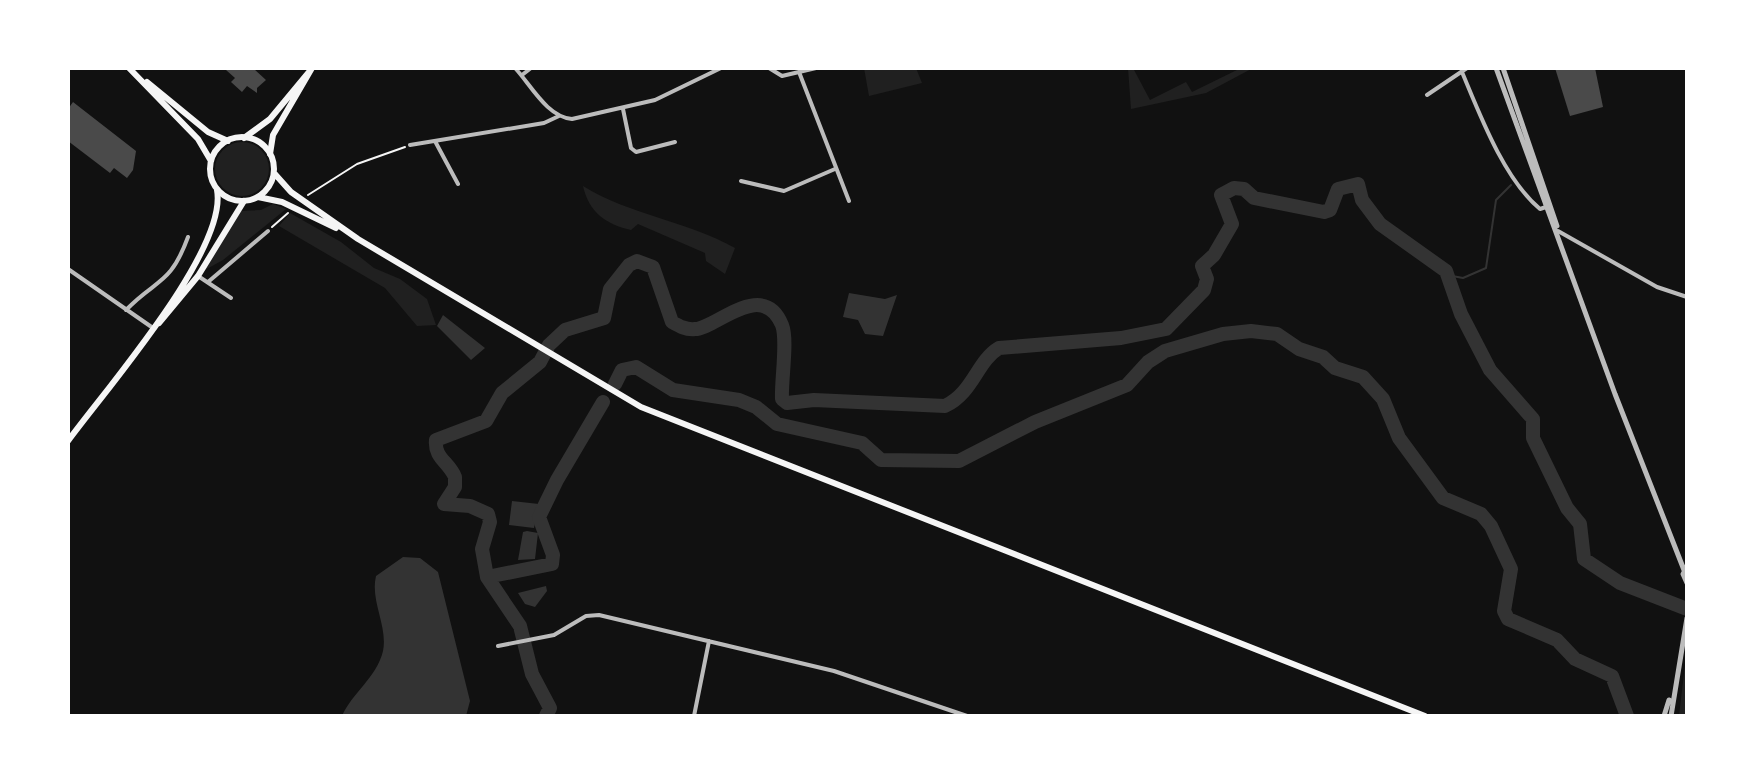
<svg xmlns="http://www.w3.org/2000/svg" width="1755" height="784" font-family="'DejaVu Sans',sans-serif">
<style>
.green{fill:#202020}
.water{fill:#333}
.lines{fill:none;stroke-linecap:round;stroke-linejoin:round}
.stream{stroke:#333;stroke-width:2}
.river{stroke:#333;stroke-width:14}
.building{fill:#4a4a4a}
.path{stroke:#f5f5f5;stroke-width:2}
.minor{stroke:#bcbcbc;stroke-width:4}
.tertiary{stroke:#bcbcbc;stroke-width:5}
.secondary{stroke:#f5f5f5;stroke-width:6}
.primary{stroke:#f5f5f5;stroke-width:6}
</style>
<rect width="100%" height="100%" fill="#111"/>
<path class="green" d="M 864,68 L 916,68 L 922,83 L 869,96 Z
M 1128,68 L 1133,68 L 1150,100 L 1186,82 L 1192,92 L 1241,68 L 1253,68 L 1206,93 L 1131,109 Z
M215 169a27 27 0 1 1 54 0a27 27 0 1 1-54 0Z
M 583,186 C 630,215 687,221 735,248 L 725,274 L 706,261 L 705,253 L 638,224 L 631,230 C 605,224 589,212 583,186 Z
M 273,204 L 286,209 L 223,260 L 203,271 L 240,211 L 261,210 Z
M 290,213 L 341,242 L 374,268 L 400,279 L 427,299 L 436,325 L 417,326 L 385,288 L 279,226 Z
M 1687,648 L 1687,716 L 1679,716 Z"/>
<path class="water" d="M 849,293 L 885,299 L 897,295 L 883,336 L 865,334 L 858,320 L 843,317 Z
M 443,315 L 485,348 L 471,360 L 437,326 Z
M 512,501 L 539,504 L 534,528 L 509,525 Z
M 527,531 L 538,533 L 535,559 L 518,560 L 523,532 Z
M 403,557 L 420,558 L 438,572 L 470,701 L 466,716 L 342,716 C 352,693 377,677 383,651 C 388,626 370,601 376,576 Z
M 546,586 L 547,591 L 535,607 L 525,604 L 518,593 Z"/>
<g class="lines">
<path class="stream" d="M 1447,275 L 1463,278 L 1486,268 L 1496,200 L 1511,185"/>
<path class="river" d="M 615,384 L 622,370 L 636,367 L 673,390 L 739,400 L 756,407 L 777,424 L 862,443 L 881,460 L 959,461 L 1035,422 L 1127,385 L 1148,362 L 1165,351 L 1223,334 L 1251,331 L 1277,334 L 1299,349 L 1323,357 L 1335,368 L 1363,377 L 1383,399 L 1399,438 L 1443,498 L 1481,514 L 1491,526 L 1511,569 L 1504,611 L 1508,619 L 1557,640 L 1575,659 L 1612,676 L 1627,716
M 487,577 L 552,564 L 553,555 L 539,517 L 557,480 L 603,402
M 546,716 L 550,708 L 532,674 L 520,626 L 487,577 L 482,549 L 490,522 L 488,514 L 470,506 L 444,504 L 455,487 L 455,477 C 449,462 434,458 436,440 L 486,421 L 502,393 L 540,362 L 549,345 L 565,330 L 604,318 L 610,289 L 629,265 L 637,261 L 653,267 L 672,322 C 679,326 686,330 695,329 C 715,329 763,278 782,325 C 788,340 781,380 782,399 L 787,403 L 814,400 L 945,406 C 973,393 977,361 999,348 L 1121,338 L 1166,329 L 1204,290 L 1207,279 L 1202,266 L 1214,255 L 1232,224 L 1221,195 L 1234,188 L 1244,189 L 1254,198 L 1324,212 L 1330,210 L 1338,189 L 1358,184 L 1362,200 L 1380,224 L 1446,271 L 1461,314 L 1490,370 L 1533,419 L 1533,438 L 1567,508 L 1580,524 L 1584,559 L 1620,583 L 1687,609"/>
</g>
<path class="building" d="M 228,68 L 253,68 L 266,80 L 257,88 L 257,93 L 247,86 L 242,92 L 231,82 L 235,78 L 226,70 Z
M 1555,68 L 1595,68 L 1603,107 L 1570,116 Z
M 73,102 L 136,151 L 133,170 L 127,178 L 114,168 L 110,173 L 68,141 L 68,109 Z"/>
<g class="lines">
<path class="path" d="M 308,195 L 357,164 L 405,147
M 272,227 L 288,213"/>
<path class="minor" d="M 515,68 C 531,85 547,117 572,119 L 655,100 L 721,68
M 769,68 L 782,76 L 816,68
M 799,72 L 849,201
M 1462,72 C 1480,115 1504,179 1540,209 L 1546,207
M 522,75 L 531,68
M 1427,95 L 1467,68
M 623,109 L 631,148 L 636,152 L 675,142
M 436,143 L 458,184
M 410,145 L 544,123 L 559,116
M 741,181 L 784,191 L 835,169
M 1558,231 L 1657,287 L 1687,297
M 68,269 L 153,328
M 198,276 L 231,298
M 208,282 L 268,231
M 126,310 C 157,278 170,286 188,237
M 498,646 L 554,635 L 586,616 L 599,615 L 834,671 L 967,716
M 694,716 L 709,641"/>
<path class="tertiary" d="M 1496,68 L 1615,394 L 1684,570
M 1503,68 L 1557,226
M 1687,566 L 1683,574 L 1687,583
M 1664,716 L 1669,700
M 1671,716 L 1687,618"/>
<path class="secondary" d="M 244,138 L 270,119 L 309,72
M 270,154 L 273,135 L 312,68
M 159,323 L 198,276 L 244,201
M 68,441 C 106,389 228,250 217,190"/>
<path class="primary" d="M 129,68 L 198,139 L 211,161
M 147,82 L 208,132 L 228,141
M210 169a32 32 0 1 1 64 0a32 32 0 1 1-64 0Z
M 274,173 L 291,192 L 358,239 L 641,407 L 1425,716
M 258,197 L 282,202 L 336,228"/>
</g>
<rect width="1755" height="784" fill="none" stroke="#ffffff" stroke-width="140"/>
</svg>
